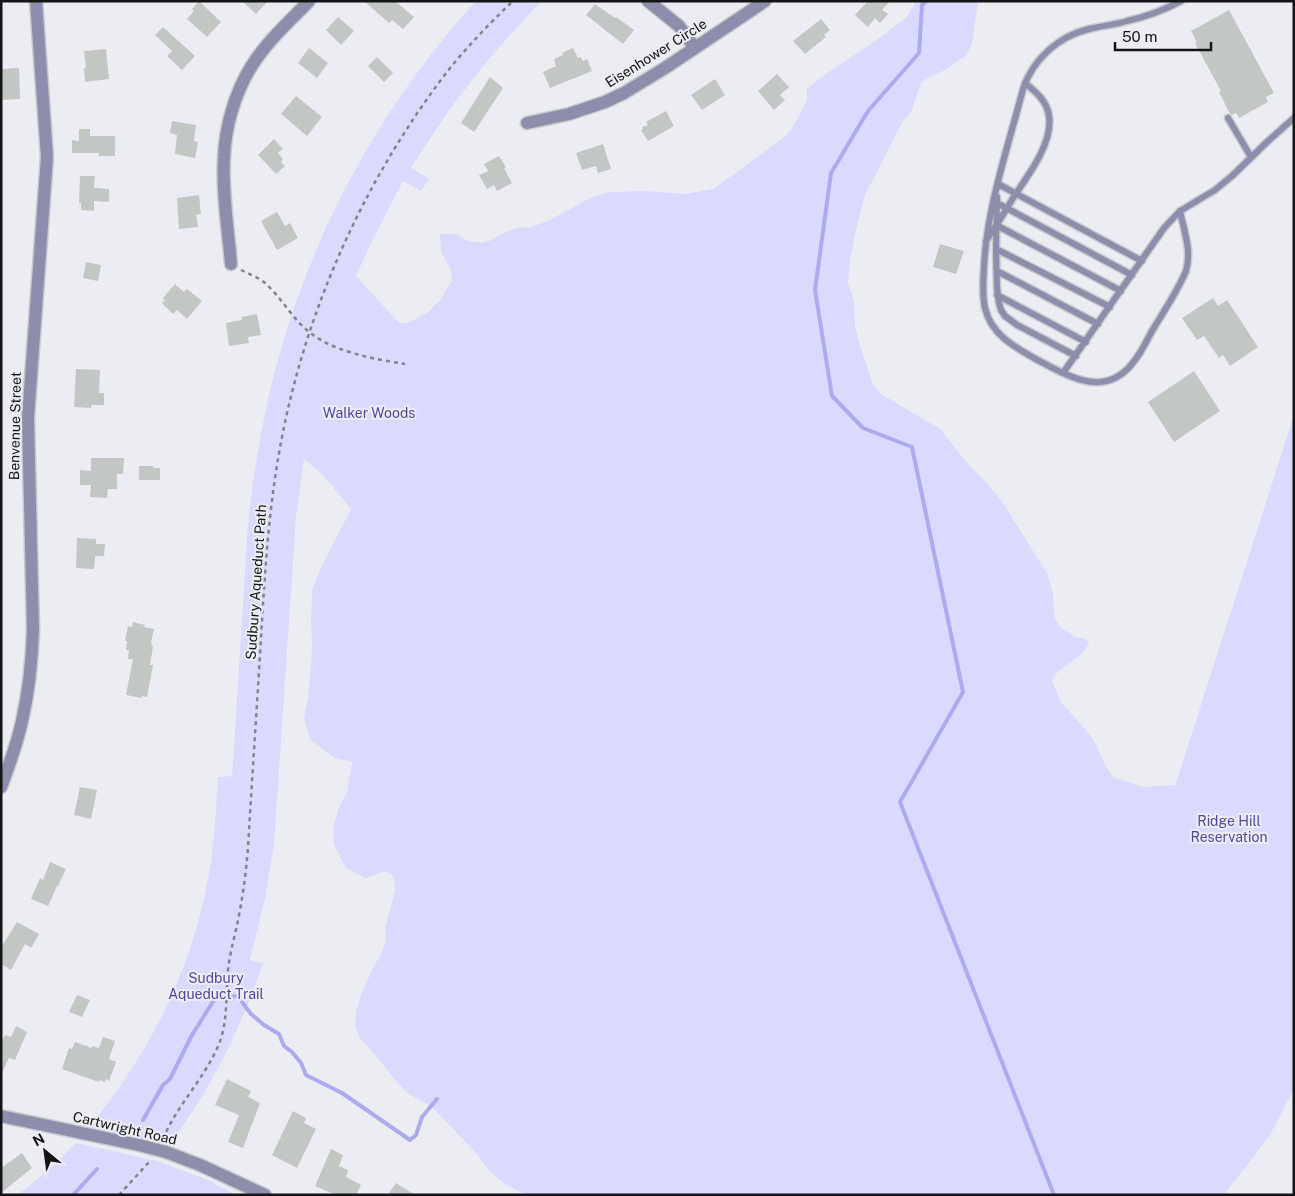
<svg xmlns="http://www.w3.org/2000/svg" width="1295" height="1196" font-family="'Public Sans',sans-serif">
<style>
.green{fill:#dadaff}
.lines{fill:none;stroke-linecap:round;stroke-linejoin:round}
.stream{stroke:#acabee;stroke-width:4}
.building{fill:#c2c7c4}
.service-casing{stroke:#c9cacf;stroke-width:9}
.minor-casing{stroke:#c9cacf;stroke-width:15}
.tertiary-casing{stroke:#c9cacf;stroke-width:15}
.path{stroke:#828386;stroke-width:2.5;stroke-dasharray:4 4;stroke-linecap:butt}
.service{stroke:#8d8eab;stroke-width:6}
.minor{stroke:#8d8eab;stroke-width:12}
.tertiary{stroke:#8d8eab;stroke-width:12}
.labels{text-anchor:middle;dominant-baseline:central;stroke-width:4;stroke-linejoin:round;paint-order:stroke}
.street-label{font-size:14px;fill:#141416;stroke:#ecedf2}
.park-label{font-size:14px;fill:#504897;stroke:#ecedf2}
</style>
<rect width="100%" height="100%" fill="#ecedf2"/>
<path class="green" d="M 476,1 L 542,1 C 490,54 450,105 411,168 L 429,179 L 421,191 L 403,181 L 371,243 L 356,276 L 399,323 L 408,323 L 428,312 L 440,300 L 452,280 L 451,271 L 441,251 L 440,234 L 456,234 L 468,241 L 482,243 L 489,241 L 508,231 L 518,228 L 531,227 L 548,221 L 592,197 L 610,192 L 647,191 L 685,194 L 713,189 L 786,136 L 795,123 L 807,100 L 807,89 L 823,76 L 871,44 L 906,18 L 913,7 L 915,1 L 978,1 L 972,43 L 966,56 L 943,71 L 929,77 L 921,83 L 911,112 L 903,121 L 865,195 L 856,230 L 850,260 L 848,283 L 854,301 L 855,326 L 858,339 L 873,384 L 881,394 L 940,429 L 968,464 L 985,481 L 1001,500 L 1047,573 L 1053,594 L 1054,617 L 1061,628 L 1075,637 L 1086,639 L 1089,642 C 1086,655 1065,664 1056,674 C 1054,676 1053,679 1052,681 L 1061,702 L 1078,721 L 1090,735 L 1097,746 L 1105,765 L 1113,777 L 1143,787 L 1171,785 L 1175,786 L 1294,415 L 1294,1089 L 1270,1135 L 1224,1195 L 526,1195 L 505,1184 L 490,1172 L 476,1153 L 432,1107 L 409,1094 L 397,1082 L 371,1050 L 359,1037 L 355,1025 L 356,1011 L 361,995 L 372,970 L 382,952 L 386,941 L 385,929 L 395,890 L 394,878 L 391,874 L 385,871 L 379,873 L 370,877 L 365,878 L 346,868 L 334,845 L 333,829 L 338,809 L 347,792 L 352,762 L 335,758 L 310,740 L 304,718 L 308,699 L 311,665 L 312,646 L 311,622 L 312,590 L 322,566 L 351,509 L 323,475 L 304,459 L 296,517 L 274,845 L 265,899 L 250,960 L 263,963 C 240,1031 211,1088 169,1146 L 89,1127 C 153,1049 196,962 211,861 C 215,833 216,805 218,777 L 232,776 C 236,719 239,662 243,605 C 245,583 245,560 247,538 C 249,509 253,480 258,451 C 285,284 362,126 476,1 Z
M 76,1143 L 157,1161 L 208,1180 L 236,1195 L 18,1195 L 56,1163 Z"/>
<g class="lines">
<path class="stream" d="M 926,1 L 922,5 L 919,53 L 868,111 L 831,173 L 815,290 L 832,396 L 863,428 L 912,447 L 963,692 L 900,802 L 1054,1195
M 143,1120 L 163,1085 L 170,1079 L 192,1035 L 214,1000 L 220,997 L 241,996 L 242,1002 L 251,1014 L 264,1025 L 279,1034 L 284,1046 L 292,1052 L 301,1063 L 306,1075 L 342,1093 L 410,1140 L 416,1135 L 422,1117 L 437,1099
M 73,1195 L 97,1169"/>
</g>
<path class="building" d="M 199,1 L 221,22 L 207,37 L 187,19 L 194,11 L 192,9 Z
M 242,1 L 268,1 L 256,14 Z
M 364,1 L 395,1 L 414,17 L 403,29 L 392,20 L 389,23 Z
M 868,1 L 890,1 L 882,10 L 888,14 L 880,23 L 875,18 L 868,27 L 855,15 Z
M 595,4 L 615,18 L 616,17 L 634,30 L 623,44 L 586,15 Z
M 1229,10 L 1274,93 L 1266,97 L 1268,102 L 1239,118 L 1236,113 L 1232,115 L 1230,114 L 1219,92 L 1221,91 L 1195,43 L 1197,42 L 1191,31 Z
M 338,17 L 354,31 L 341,45 L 326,30 Z
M 821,19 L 830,30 L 824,35 L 826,37 L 805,54 L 793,41 Z
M 163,27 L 195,56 L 182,70 L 167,56 L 172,51 L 155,35 Z
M 309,48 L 328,63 L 317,78 L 298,63 Z
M 573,48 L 578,58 L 581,57 L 583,61 L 587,59 L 592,71 L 550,88 L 543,72 L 556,66 L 554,59 L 563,55 L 562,53 Z
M 106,49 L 109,79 L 85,82 L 84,68 L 86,68 L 84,51 Z
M 377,57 L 393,73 L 384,82 L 368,66 Z
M 19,68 L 20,99 L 1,100 L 1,69 Z
M 777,74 L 789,87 L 780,95 L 785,100 L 774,110 L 758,91 Z
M 490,77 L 503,88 L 474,132 L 461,123 Z
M 715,79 L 725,95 L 702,110 L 691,95 Z
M 296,96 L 322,117 L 307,136 L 281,114 Z
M 666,111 L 674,126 L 648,141 L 641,130 L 643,129 L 642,127 L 648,125 L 646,122 Z
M 172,121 L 196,125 L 194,141 L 198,142 L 195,158 L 175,154 L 177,135 L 170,133 Z
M 79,129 L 90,129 L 90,136 L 115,136 L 115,156 L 99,156 L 99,153 L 72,153 L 72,140 L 79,141 Z
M 274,139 L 283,149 L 278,153 L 283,159 L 281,162 L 285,166 L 276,174 L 258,155 Z
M 603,144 L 611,169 L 598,173 L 596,166 L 582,170 L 576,153 Z
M 499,156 L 506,167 L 504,168 L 512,183 L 497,191 L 494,185 L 487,189 L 479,175 L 488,171 L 484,164 Z
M 80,176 L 95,176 L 94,188 L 109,189 L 109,202 L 94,201 L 94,211 L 81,210 L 81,203 L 79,203 Z
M 199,195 L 201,214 L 196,215 L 198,227 L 179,229 L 177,198 Z
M 277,212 L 285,226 L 290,223 L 298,238 L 277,250 L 261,221 Z
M 940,244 L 964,251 L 956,274 L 933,267 Z
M 86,262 L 101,265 L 98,281 L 83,278 Z
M 175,284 L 184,292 L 187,289 L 202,301 L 187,319 L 177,310 L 173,314 L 162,303 L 165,300 L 163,298 Z
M 1213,298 L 1218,306 L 1227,300 L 1258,347 L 1230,366 L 1223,355 L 1219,358 L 1204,336 L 1197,340 L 1182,318 Z
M 257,314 L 261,335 L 248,337 L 249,343 L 229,346 L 226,323 L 242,320 L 241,317 Z
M 76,369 L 100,370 L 99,393 L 104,393 L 104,405 L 91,405 L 91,408 L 74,407 Z
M 1194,371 L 1220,411 L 1174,442 L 1148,402 Z
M 91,458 L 124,458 L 123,474 L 117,474 L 117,489 L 108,489 L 107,498 L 90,497 L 91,485 L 80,485 L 80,470 L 91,471 Z
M 139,466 L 153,466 L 153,468 L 160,468 L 160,480 L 139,480 Z
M 77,538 L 96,539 L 96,544 L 105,544 L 104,556 L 95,556 L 94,569 L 76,568 Z
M 133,622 L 145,625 L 144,627 L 154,629 L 151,642 L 153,647 L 150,665 L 153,665 L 147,697 L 142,696 L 142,698 L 126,695 L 133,659 L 128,659 L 129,650 L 126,650 L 127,641 L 125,641 L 128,626 L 132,627 Z
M 80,787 L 97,790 L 91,819 L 74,815 Z
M 50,862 L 66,869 L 58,886 L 57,886 L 48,906 L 31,899 L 40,878 L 43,880 Z
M 17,922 L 39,934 L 31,948 L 25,944 L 11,970 L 1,964 L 1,947 Z
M 77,995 L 90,1000 L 82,1017 L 69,1012 Z
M 16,1026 L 27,1032 L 15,1060 L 9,1058 L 1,1075 L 1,1043 L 5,1035 L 11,1037 Z
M 103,1037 L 115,1041 L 109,1059 L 116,1062 L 109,1081 L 106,1079 L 105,1082 L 99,1080 L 99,1082 L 62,1069 L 69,1048 L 72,1049 L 75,1042 L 92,1048 L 92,1046 L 99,1048 Z
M 227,1079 L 251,1091 L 248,1097 L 260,1103 L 243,1148 L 228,1142 L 239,1115 L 215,1105 Z
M 293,1111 L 306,1118 L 304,1123 L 316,1129 L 297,1168 L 272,1155 Z
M 331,1149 L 343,1155 L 339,1166 L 348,1170 L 346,1177 L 361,1185 L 356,1195 L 336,1195 L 315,1186 Z
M 22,1153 L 32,1168 L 1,1193 L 1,1168 Z
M 396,1183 L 415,1195 L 388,1195 Z"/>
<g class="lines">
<g class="service-casing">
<path id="service" d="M 1228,118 L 1251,157
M 998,187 L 998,184 L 1142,261
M 997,197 L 996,249 L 997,288 L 999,303 L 1001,310 L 1005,316 L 1017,325 L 1076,356
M 997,203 L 1132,275
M 1180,211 C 1184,231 1192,251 1186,271 C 1177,292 1164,311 1152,331 C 1147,340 1142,351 1135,360 C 1106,401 1068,376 1034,358 C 1013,346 991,334 985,308 C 982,295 983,281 984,267 C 987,206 1008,148 1023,89 C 1033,59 1059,36 1089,29 C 1101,26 1114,25 1127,21 C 1145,17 1164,10 1181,1
M 996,225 L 1121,291
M 986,241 C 996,226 1006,210 1015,195 C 1029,174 1053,143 1049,116 C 1047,101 1036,92 1025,83
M 996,249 L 1110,307
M 997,271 L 1098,324
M 997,295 L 1086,342
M 1063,373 L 1164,228 L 1180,211 L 1215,190 L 1232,176 L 1267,142 L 1294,118"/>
</g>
<g class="minor-casing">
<path id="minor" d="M 648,1 L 679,26 L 695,48
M 527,123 L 569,114 L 605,102 L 624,93 L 665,68 L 765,1
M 231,264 C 228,229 222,193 224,158 C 225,127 235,93 251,67 C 266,42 289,22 309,1
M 1,1116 L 139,1145 L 166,1152 L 200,1165 L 265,1195"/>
</g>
<g class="tertiary-casing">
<path id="tertiary" d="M 1,787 C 9,766 17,744 22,721 C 29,691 32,661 33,630 L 28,418 L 47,157 L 36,1"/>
</g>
<path class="path" d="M 241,270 C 249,274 258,277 265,283 C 281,297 291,317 308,331 C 333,352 374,359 405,364
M 163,1139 C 177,1105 205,1078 219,1044 C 230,1016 224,986 230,957 C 232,944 236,932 238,920 C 243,896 246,872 248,848 C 252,778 257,707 261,637 C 265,570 269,503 282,437 C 308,304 367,175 450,68 C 469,45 491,22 513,1
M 119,1195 L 150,1161"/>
<use href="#service" class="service"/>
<use href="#minor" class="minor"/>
<use href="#tertiary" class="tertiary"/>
</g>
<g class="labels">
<g class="street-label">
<text transform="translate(656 53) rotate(-32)">Eisenhower Circle</text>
<text transform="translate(15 426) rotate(-89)">Benvenue Street</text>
<text transform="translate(256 582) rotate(-86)">Sudbury Aqueduct Path</text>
<text transform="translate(125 1128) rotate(13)">Cartwright Road</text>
</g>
<g class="park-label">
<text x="369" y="413">Walker Woods</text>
<text x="1229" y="821">Ridge Hill<tspan x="1229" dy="16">Reservation</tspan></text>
<text x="216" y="978">Sudbury<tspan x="216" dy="16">Aqueduct Trail</tspan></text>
</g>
</g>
<rect width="1295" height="1196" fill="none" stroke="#141416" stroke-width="5"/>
<g transform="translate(45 1151) rotate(331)" stroke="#ecedf2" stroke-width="4" paint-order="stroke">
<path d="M0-4L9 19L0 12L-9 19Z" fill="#141416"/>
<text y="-8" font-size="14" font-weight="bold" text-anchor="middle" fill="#141416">N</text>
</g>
<path d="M1115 42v8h96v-8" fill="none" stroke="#141416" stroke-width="2.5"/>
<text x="1122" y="42" font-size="15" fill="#141416" stroke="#ecedf2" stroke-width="4" paint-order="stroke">50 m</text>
</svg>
